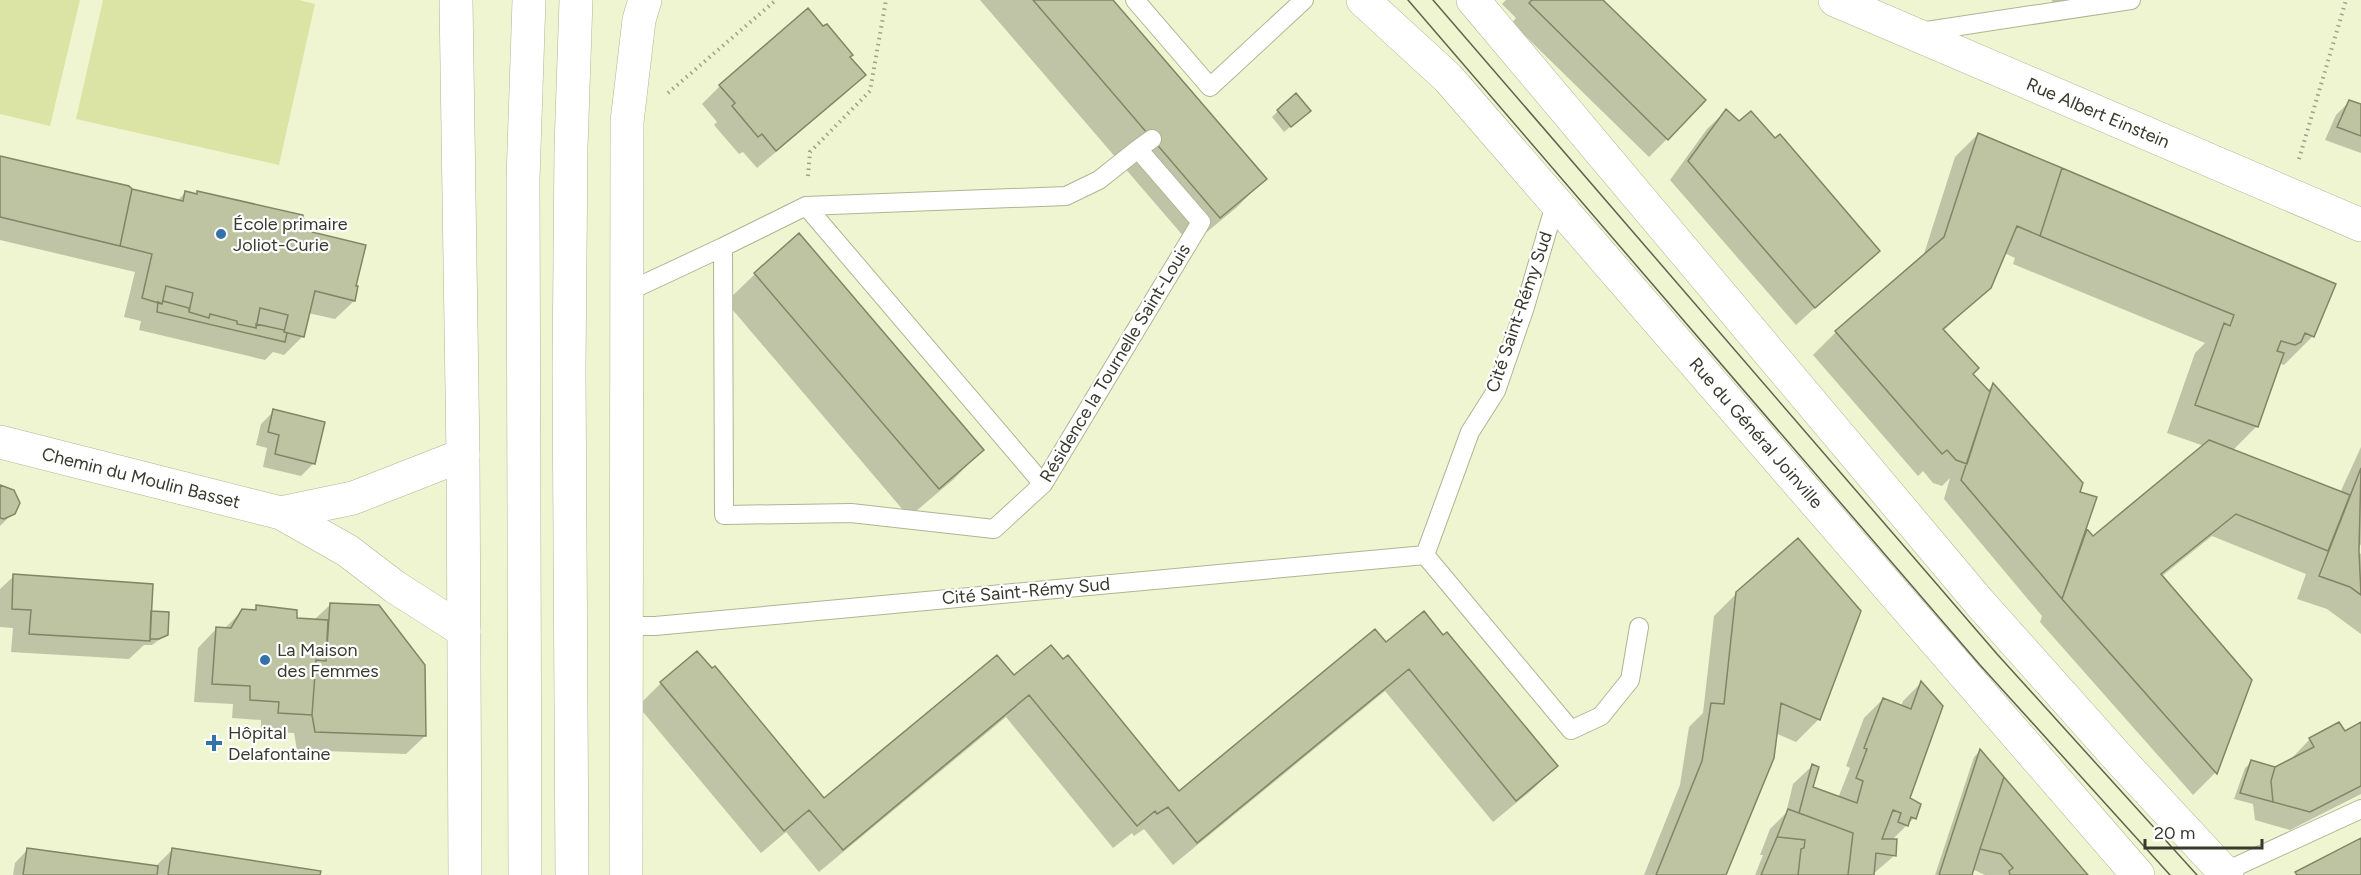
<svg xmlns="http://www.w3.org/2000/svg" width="2361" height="875" font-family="Figtree,sans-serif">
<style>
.green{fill:#dbe4a5}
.shadow{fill:#0003;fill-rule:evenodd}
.building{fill:#bec4a2;stroke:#818566;stroke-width:1.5}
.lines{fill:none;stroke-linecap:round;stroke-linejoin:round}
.service-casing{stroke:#afb593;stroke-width:20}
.minor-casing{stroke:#afb593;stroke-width:34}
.secondary-casing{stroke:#afb593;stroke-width:34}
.primary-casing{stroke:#afb593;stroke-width:34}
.motorway-casing{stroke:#afb593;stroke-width:34}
.path{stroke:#9da288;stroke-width:4;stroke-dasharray:1.5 4.5;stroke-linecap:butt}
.service{stroke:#fff;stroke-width:18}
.minor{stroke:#fff;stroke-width:33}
.secondary{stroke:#fff;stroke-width:33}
.primary{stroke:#fff;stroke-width:33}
.motorway{stroke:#fff;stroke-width:33}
.tram{stroke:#5f6250;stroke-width:1.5}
.poi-dot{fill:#3373aa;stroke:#fff;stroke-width:2}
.labels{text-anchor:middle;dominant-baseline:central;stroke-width:4.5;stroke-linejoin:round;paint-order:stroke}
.street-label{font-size:18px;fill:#383a2d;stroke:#fff}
.poi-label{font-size:18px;fill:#383a2d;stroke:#fff;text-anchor:start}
</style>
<rect width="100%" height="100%" fill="#eff5d1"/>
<path class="green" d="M 0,0 L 80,0 L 50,126 L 0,114 Z
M 103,0 L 299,0 L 315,4 L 279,165 L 76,119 Z"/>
<path class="shadow" d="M 980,0 L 1111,0 L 1265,179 L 1236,208 L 1191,245 Z
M 1506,0 L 1601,0 L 1667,139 L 1649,157 L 1512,23 L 1516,18 L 1502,4 Z
M 2052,0 L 2083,0 L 2053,5 Z
M 823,28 L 864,75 L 845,94 L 757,168 L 743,152 L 739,154 L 714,125 L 717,122 L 702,104 L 720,86 Z
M 2349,102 L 2361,106 L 2361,153 L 2325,140 L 2336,115 Z
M 1278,111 L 1302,117 L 1284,132 L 1272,117 Z
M 1726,111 L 1878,251 L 1796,325 L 1670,180 L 1707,129 Z
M 1978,134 L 2313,336 L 2284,365 L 2279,363 L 2257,426 L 2232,451 L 2340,493 L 2361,447 L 2361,544 L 2357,551 L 2361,554 L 2361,634 L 2327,609 L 2297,599 L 2306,574 L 2212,536 L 2162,576 L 2250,680 L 2215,773 L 2193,795 L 2040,622 L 2042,616 L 1944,499 L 1950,478 L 1942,486 L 1933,483 L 1923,471 L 1918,476 L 1813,355 L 1836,332 L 1923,257 L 1955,157 ZM 2004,253 L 2015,258 L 2013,264 L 2205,343 L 2195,353 L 2167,433 L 2204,446 L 2093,539 L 2087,531 L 2083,535 L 2078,493 L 1993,385 L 1987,391 L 1971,374 L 1943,331 L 1990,287 Z
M 0,158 L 177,201 L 185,193 L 196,195 L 198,193 L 310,233 L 354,287 L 354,301 L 335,319 L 308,313 L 303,336 L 284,355 L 273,352 L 265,360 L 139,330 L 141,321 L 124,317 L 135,272 L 0,240 Z
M 755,274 L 982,450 L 954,479 L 909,517 L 726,302 Z
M 274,411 L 314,463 L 301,476 L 263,467 L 267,448 L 256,445 L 261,424 Z
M 0,487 L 16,510 L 0,526 Z
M 14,576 L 150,613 L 167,634 L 152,645 L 144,645 L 129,659 L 11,652 L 13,628 L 0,627 L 0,589 Z
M 1737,593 L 1819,719 L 1796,742 L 1775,733 L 1724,875 L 1644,875 L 1680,785 L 1689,727 L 1703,713 L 1714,616 Z
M 331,604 L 425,736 L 406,754 L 297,750 L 294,733 L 261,731 L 261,720 L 232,718 L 233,704 L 194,702 L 198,648 L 216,629 L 224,629 L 243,610 L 252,611 L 257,607 L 295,619 L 314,620 Z
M 1386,644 L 1556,766 L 1533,789 L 1493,822 L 1385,691 L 1173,865 L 1144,829 L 1134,836 L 1132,833 L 1113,848 L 1006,717 L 819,872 L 786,832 L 761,853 L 638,706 L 661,683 L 824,800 L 1014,677 L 1179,793 Z
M 1921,683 L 1908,799 L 1914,818 L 1891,841 L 1895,855 L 1872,875 L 1755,875 L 1763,855 L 1760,855 L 1770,829 L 1786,813 L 1793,784 L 1812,766 L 1811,788 L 1838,798 L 1850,768 L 1846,766 L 1864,718 L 1883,699 L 1901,706 L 1903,701 Z
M 2361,724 L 2361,794 L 2290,830 L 2255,820 L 2253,804 L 2234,799 L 2245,768 L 2252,761 L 2275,768 L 2293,760 L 2292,758 L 2310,739 L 2344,733 Z
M 1980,751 L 2086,875 L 1985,875 L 1972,869 L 1970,875 L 1935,875 L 1974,757 Z
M 28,849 L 155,867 L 173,849 L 318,875 L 13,875 L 15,863 Z"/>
<path class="building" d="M 1033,0 L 1113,0 L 1267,179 L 1220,218 Z
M 1532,0 L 1603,0 L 1706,100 L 1668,140 L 1529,3 Z
M 808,8 L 823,26 L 827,24 L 853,55 L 850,57 L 866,75 L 776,151 L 762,134 L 758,137 L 732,106 L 735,103 L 719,85 Z
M 1296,93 L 1311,111 L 1291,127 L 1277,110 Z
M 2349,100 L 2361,104 L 2361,136 L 2337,127 Z
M 1726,109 L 1739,121 L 1751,111 L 1775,138 L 1780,134 L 1880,251 L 1815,308 L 1688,161 Z
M 1978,133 L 2062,168 L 2040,236 L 2017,226 L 1991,288 L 1943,329 L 1979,368 L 1973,374 L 1990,392 L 1967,464 L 1956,460 L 1947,450 L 1942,454 L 1835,331 L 1944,237 Z
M 0,156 L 129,186 L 132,189 L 120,246 L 0,217 Z
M 2062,168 L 2336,284 L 2314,337 L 2305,333 L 2301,342 L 2295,345 L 2281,341 L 2277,351 L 2284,353 L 2258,427 L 2195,405 L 2224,323 L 2230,326 L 2234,315 L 2040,236 Z
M 132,189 L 183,201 L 185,191 L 197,194 L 197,191 L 303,215 L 303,219 L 314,222 L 312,232 L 366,245 L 356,286 L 358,286 L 355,301 L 315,291 L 304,337 L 284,332 L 288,315 L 260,308 L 256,328 L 237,324 L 237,321 L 210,314 L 209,318 L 189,312 L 193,293 L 166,286 L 162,304 L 142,298 L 152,254 L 120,246 Z
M 799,233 L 984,450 L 939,489 L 754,273 Z
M 163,301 L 189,308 L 189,312 L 209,318 L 210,314 L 237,321 L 237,324 L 256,328 L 256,324 L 284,330 L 284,332 L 287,333 L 285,342 L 157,312 L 158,302 L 162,304 Z
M 1993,383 L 2083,483 L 2080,492 L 2097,497 L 2062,599 L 1961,480 Z
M 273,409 L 325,422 L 315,464 L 275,454 L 279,435 L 268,432 Z
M 2209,440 L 2350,495 L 2328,551 L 2236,514 L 2161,574 L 2252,680 L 2217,774 L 2062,599 L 2087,529 L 2093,536 Z
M 2361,468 L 2359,551 L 2361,595 L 2350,587 L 2319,576 Z
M 0,485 L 14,490 L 20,503 L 15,514 L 4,519 L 0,518 Z
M 1798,538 L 1861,611 L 1820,720 L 1781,703 L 1774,758 L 1726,875 L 1656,875 L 1702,761 L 1711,703 L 1724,704 L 1736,592 Z
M 13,574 L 153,584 L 150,641 L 29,634 L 31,610 L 12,609 Z
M 330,603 L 379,605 L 425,665 L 426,736 L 315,732 L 312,715 L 316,660 L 326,661 Z
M 256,605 L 297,610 L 297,618 L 328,620 L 326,661 L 316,660 L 312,715 L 278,713 L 279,702 L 250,700 L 250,686 L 212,684 L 216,627 L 231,628 L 242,609 L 256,610 Z
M 151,611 L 169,612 L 168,635 L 159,639 L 150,639 Z
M 1424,611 L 1443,635 L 1447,632 L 1558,766 L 1516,801 L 1409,669 L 1197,843 L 1168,807 L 1157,814 L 1155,811 L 1137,826 L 1029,695 L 843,850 L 809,810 L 784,831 L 660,682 L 697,651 L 712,668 L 715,666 L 824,798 L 997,655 L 1014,675 L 1051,645 L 1063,659 L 1068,655 L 1179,791 L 1375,629 L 1386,642 Z
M 1921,681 L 1943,706 L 1910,798 L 1921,804 L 1916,819 L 1911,817 L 1908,826 L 1898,822 L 1901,813 L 1893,810 L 1882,839 L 1897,839 L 1896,856 L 1876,853 L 1874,875 L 1848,875 L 1853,833 L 1799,813 L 1812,764 L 1819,767 L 1813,787 L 1857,803 L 1863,781 L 1856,778 L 1867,749 L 1864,748 L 1883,698 L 1911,709 Z
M 2339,722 L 2345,731 L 2361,722 L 2361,786 L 2310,812 L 2273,802 L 2271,781 L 2275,767 L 2314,747 L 2309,738 Z
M 1980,749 L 2004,777 L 1980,849 L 1972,875 L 1939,875 Z
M 2251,760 L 2275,767 L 2271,781 L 2273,802 L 2240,793 Z
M 2004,777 L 2088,875 L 2010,875 L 2009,871 L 2013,868 L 2001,854 L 1980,849 Z
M 1788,809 L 1853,833 L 1848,875 L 1798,875 L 1801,849 L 1804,848 L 1805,840 L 1777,837 Z
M 1777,837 L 1805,840 L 1804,848 L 1801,849 L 1798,875 L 1761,875 Z
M 2361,838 L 2361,875 L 2297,875 L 2295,872 Z
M 27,848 L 158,866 L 157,875 L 23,875 Z
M 172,848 L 321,871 L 320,875 L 168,875 Z"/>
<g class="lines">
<g class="service-casing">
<path id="service" d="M 1135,0 L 1210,87 L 1304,0
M 1920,32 L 2131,0
M 1138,149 L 1201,222 L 1043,484 L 994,529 L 851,513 L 724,515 L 723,247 L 806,206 L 1066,196 L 1099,180 Z
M 1138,149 L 1152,139
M 806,206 L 1043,484
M 627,292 L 723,247
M 1425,555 L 1470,432 L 1496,391 L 1525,307 L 1556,201
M 627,626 L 655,626 L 1425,555 L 1571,730 L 1601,716 L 1630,680 L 1639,627
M 2224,872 L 2361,809"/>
</g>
<g class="minor-casing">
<path id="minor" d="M 1835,0 L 2361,225
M 0,442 L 281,513 L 348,551 L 395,587 L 464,631
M 281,513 L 353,498 L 463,455"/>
</g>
<g class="secondary-casing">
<path id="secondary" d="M 1363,0 L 1448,78 L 2138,875
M 1473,0 L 1979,602 L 2121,761 L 2227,875"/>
</g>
<g class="primary-casing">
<path id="primary" d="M 456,0 L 463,455 L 465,875
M 626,875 L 627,122 L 639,20 L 645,0"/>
</g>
<g class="motorway-casing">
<path id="motorway" d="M 525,875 L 523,179 L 529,0
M 572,875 L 569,369 L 571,147 L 576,0"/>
</g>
<path class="path" d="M 668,93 L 776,0
M 2299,159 L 2346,0
M 808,176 L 810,152 L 870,91 L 886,0"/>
<use href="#service" class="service"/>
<use href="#minor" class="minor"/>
<use href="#secondary" class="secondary"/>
<use href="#primary" class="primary"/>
<use href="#motorway" class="motorway"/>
<path class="tram" d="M 1408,0 L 1980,665 L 2170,875
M 1433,0 L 1997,654 L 2197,875"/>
</g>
<g class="poi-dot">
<circle cx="221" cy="234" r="6"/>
<circle cx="265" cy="660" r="6"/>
<path d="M211 734h6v6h6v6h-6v6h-6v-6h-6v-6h6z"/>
</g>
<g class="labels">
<g class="street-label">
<text transform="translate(2098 113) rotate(23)">Rue Albert Einstein</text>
<text transform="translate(1519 312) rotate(-71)">Cité Saint-Rémy Sud</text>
<text transform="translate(1115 363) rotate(-59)">Résidence la Tournelle Saint-Louis</text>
<text transform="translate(1756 433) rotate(49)">Rue du Général Joinville</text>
<text transform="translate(141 478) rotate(14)">Chemin du Moulin Basset</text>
<text transform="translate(1026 591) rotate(-5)">Cité Saint-Rémy Sud</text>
</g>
<g class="poi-label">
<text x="233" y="224">École primaire<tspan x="233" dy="21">Joliot-Curie</tspan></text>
<text x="277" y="650">La Maison<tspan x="277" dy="21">des Femmes</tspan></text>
<text x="228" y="733">Hôpital<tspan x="228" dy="21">Delafontaine</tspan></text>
</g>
</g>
<path d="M2145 839v9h117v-9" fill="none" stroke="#383a2d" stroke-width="3"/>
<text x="2154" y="839" font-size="18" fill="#383a2d" stroke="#ffffff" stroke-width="4.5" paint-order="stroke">20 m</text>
</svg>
